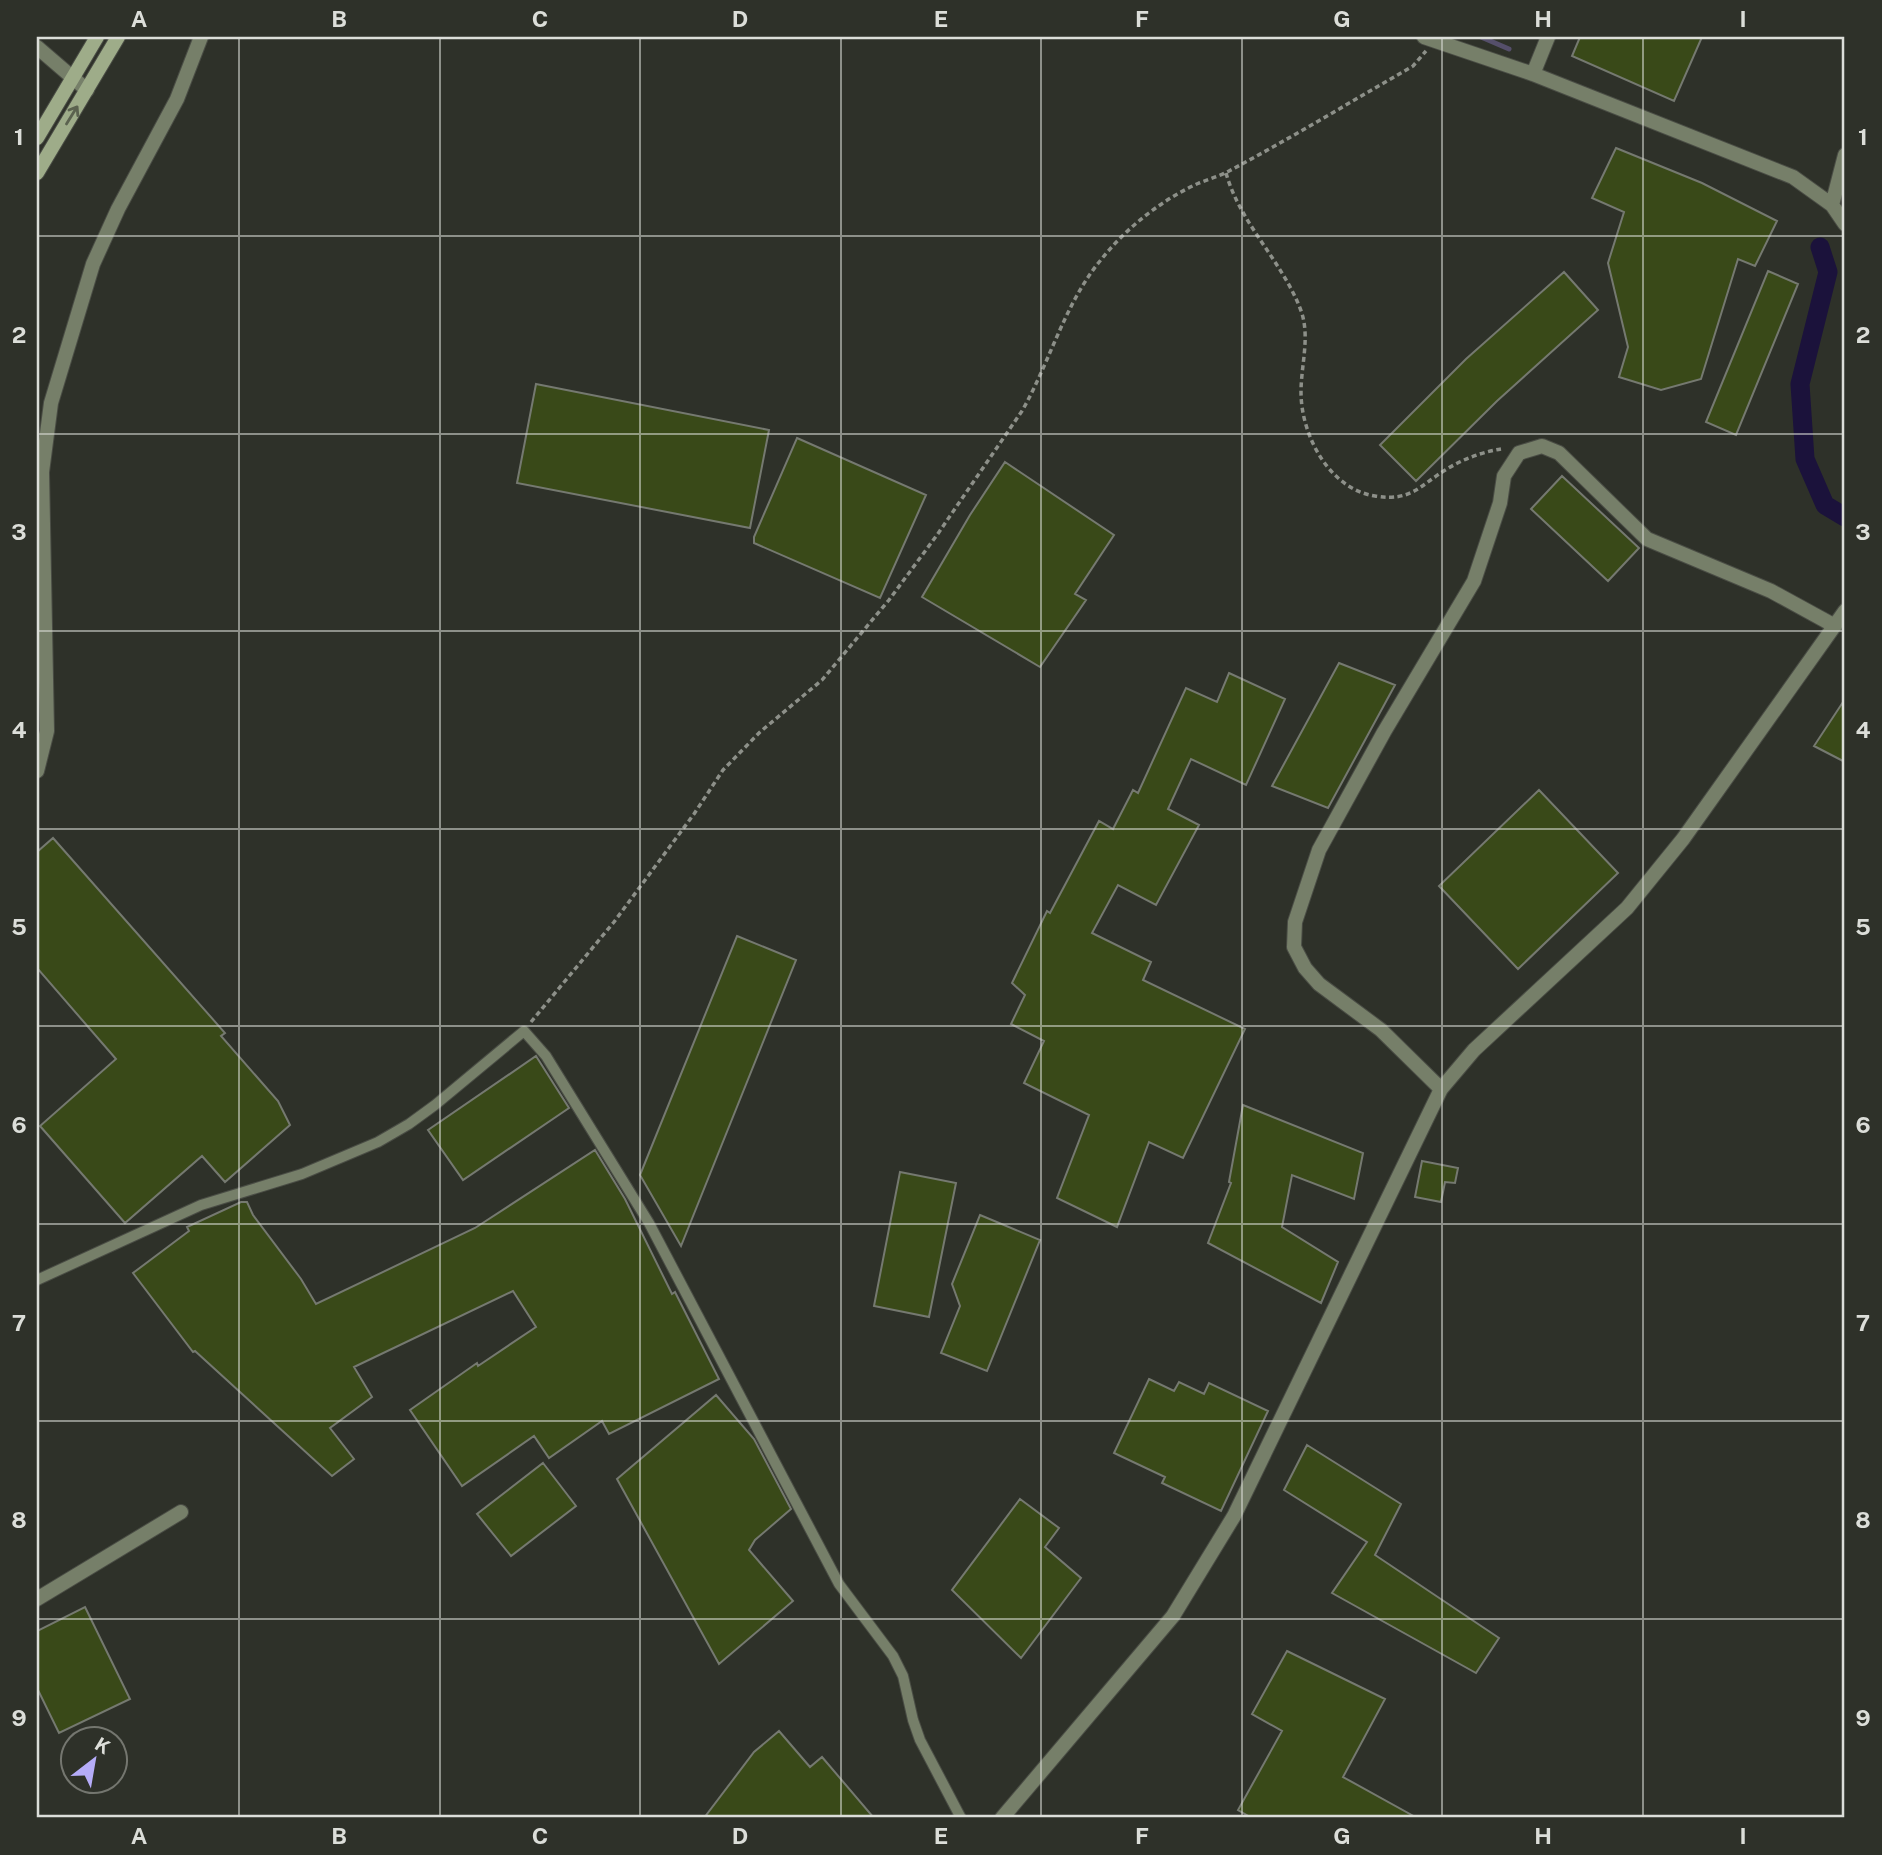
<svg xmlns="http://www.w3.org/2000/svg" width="1882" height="1855" font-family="'Public Sans',sans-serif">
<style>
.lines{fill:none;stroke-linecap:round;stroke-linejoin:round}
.stream{stroke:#554f6a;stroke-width:5}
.canal{stroke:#1b123b;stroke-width:19}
.building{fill:#394918;stroke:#757970;stroke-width:2}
.lane-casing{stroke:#4a4d45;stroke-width:12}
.street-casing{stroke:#4a4d45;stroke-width:16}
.secondary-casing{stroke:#4a4d45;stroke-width:16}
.path{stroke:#8d9089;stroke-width:3.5;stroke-dasharray:5 3.5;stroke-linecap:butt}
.lane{stroke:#767f69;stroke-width:10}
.street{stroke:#767f69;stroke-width:14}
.secondary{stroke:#9eac89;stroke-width:14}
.oneway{stroke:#5b624f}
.grid{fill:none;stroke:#dcded9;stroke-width:2;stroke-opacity:0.55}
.neatline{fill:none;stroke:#dcded9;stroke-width:2.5}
.grid-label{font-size:23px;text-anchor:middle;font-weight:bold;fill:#dcded9}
</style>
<rect width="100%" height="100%" fill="#2e3129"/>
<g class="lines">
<path class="stream" d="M 1481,37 L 1509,49"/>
<path class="canal" d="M 1820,247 L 1828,272 L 1800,384 L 1805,459 L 1825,505 L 1845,517"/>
</g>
<path class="building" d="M 1580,37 L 1702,37 L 1674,101 L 1572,56 Z
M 1616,148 L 1702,183 L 1777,221 L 1755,266 L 1738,259 L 1701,379 L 1661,390 L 1619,377 L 1628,347 L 1608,263 L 1624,212 L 1592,198 Z
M 1768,271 L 1798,284 L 1736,435 L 1706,422 Z
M 1564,272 L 1598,310 L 1497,401 L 1416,481 L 1380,445 L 1466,359 Z
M 536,384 L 769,430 L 750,528 L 517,483 Z
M 797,438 L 926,495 L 880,598 L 754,543 L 754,537 Z
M 1005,462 L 1114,535 L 1075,594 L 1086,600 L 1040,667 L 922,597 L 970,515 Z
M 1562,476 L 1639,548 L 1608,581 L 1531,509 Z
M 1339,663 L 1395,685 L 1328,808 L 1272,786 Z
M 1229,673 L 1285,699 L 1246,785 L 1191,759 L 1168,809 L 1199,825 L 1156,905 L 1118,885 L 1092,933 L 1151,962 L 1143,980 L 1245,1029 L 1183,1158 L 1149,1142 L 1117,1227 L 1057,1198 L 1089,1115 L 1024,1083 L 1044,1041 L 1011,1024 L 1025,995 L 1012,983 L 1047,911 L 1050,913 L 1099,821 L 1113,829 L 1133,790 L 1138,793 L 1186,688 L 1217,702 Z
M 1845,699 L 1845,762 L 1814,746 Z
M 1539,790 L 1618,873 L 1518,969 L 1439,886 Z
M 53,838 L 225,1033 L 221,1036 L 278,1101 L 290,1125 L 225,1182 L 202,1156 L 125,1223 L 40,1126 L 116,1059 L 37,968 L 37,852 Z
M 737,936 L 796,960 L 681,1246 L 640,1175 Z
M 536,1056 L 569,1108 L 463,1180 L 428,1130 Z
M 1243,1105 L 1363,1153 L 1354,1199 L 1292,1175 L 1282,1227 L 1338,1262 L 1321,1303 L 1208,1243 L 1231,1183 L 1229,1182 Z
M 595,1150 L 625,1199 L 672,1294 L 675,1292 L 719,1379 L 609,1434 L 602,1421 L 549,1458 L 534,1436 L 462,1486 L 410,1410 L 477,1363 L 478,1366 L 536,1327 L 513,1291 L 354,1367 L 372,1397 L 330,1428 L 354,1459 L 332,1476 L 195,1351 L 193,1352 L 133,1273 L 189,1231 L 187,1227 L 241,1202 L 247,1202 L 253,1215 L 301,1279 L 316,1304 L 475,1228 Z
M 1422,1161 L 1458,1168 L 1455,1183 L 1445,1182 L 1441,1202 L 1415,1197 Z
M 900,1172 L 956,1183 L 929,1317 L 874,1306 Z
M 980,1215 L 1040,1240 L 987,1371 L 941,1353 L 960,1306 L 952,1284 Z
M 1149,1379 L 1174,1391 L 1179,1382 L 1204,1394 L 1209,1383 L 1268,1411 L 1221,1511 L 1162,1483 L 1165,1477 L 1114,1453 Z
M 716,1395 L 754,1439 L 791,1509 L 755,1540 L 749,1550 L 793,1601 L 719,1664 L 617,1479 Z
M 1307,1445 L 1401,1504 L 1375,1555 L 1499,1638 L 1476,1673 L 1332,1593 L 1367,1542 L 1284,1490 Z
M 543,1463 L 576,1506 L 511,1556 L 477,1514 Z
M 1020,1499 L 1059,1528 L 1045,1547 L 1081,1578 L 1021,1658 L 952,1590 Z
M 85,1607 L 130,1699 L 59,1733 L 37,1688 L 37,1631 Z
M 1287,1651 L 1385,1699 L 1343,1777 L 1417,1818 L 1252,1818 L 1238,1810 L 1282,1731 L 1252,1714 Z
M 779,1731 L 810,1767 L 822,1757 L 874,1818 L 704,1818 L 754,1752 Z"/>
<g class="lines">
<g class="lane-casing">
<path id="lane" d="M 37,1280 L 201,1205 L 302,1174 L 378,1142 L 409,1124 L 435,1105 L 524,1031 L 546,1056 L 649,1223 L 839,1584 L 893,1656 L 903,1676 L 913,1720 L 920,1740 L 961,1818"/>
</g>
<g class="street-casing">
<path id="street" d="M 1424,37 L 1533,74 L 1793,177 L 1832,205 L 1845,224
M 37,47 L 87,90
M 1533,74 L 1548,37
M 1832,205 L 1845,155
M 37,771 L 47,731 L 42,472 L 51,403 L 93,264 L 118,209 L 177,99 L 201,37
M 1441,1089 L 1381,1030 L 1319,984 L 1305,968 L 1294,947 L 1295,922 L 1319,850 L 1384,732 L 1474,581 L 1500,503 L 1504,476 L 1519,453 L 1542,446 L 1559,453 L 1647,539 L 1771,591 L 1835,626
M 37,1599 L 181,1512
M 1002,1818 L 1173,1616 L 1234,1516 L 1441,1089 L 1474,1050 L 1627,908 L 1683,839 L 1845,611"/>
</g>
<g class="secondary-casing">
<path id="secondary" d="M 37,138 L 97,37
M 37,173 L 118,37"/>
</g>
<path class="path" d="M 1226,173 C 1240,223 1281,260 1300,308 C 1311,335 1301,364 1301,392 C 1301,435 1329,489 1375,496 C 1412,502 1420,485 1447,469 C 1463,459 1482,452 1501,449
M 531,1022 L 614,922 L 694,814 L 723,770 L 760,732 L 822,680 L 889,600 L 937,535 L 1022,411 C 1050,362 1064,305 1100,261 C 1126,228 1161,200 1199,183 C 1209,179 1220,176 1229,171 C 1291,138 1352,101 1413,66 L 1426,51"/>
<use href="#lane" class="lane"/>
<use href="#street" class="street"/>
<use href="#secondary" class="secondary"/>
</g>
<defs><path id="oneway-shaft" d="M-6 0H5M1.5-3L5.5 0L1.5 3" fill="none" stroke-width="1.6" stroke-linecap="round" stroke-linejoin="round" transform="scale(1.75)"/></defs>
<use class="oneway" href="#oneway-shaft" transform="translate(72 115) rotate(-58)"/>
<path class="grid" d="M 239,37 L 239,1818M 440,37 L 440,1818M 640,37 L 640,1818M 841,37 L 841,1818M 1041,37 L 1041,1818M 1242,37 L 1242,1818M 1442,37 L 1442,1818M 1643,37 L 1643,1818M 37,236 L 1845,236M 37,434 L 1845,434M 37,631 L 1845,631M 37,829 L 1845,829M 37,1026 L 1845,1026M 37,1224 L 1845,1224M 37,1421 L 1845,1421M 37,1619 L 1845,1619"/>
<rect width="1882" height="1855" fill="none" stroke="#2e3129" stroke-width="77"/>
<g transform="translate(94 1760) rotate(31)"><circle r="33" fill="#2e3129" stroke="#74766f" stroke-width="2"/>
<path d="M0-5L12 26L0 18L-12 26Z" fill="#b5acf8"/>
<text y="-10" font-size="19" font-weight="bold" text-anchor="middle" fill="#dcded9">K</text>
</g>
<rect x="38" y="38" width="1805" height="1778" class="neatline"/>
<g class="grid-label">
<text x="139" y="27">A</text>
<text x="339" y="27">B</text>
<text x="540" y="27">C</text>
<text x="740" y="27">D</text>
<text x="941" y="27">E</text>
<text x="1142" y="27">F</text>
<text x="1342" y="27">G</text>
<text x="1543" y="27">H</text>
<text x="1743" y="27">I</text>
<text x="19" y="145">1</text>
<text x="1863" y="145">1</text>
<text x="19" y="343">2</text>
<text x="1863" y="343">2</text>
<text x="19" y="540">3</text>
<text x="1863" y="540">3</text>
<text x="19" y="738">4</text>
<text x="1863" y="738">4</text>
<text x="19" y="935">5</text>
<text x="1863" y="935">5</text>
<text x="19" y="1133">6</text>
<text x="1863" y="1133">6</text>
<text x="19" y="1331">7</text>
<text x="1863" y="1331">7</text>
<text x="19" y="1528">8</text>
<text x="1863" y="1528">8</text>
<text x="19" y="1726">9</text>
<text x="1863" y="1726">9</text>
<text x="139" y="1844">A</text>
<text x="339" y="1844">B</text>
<text x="540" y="1844">C</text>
<text x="740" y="1844">D</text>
<text x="941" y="1844">E</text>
<text x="1142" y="1844">F</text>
<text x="1342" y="1844">G</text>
<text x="1543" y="1844">H</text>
<text x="1743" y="1844">I</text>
</g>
</svg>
